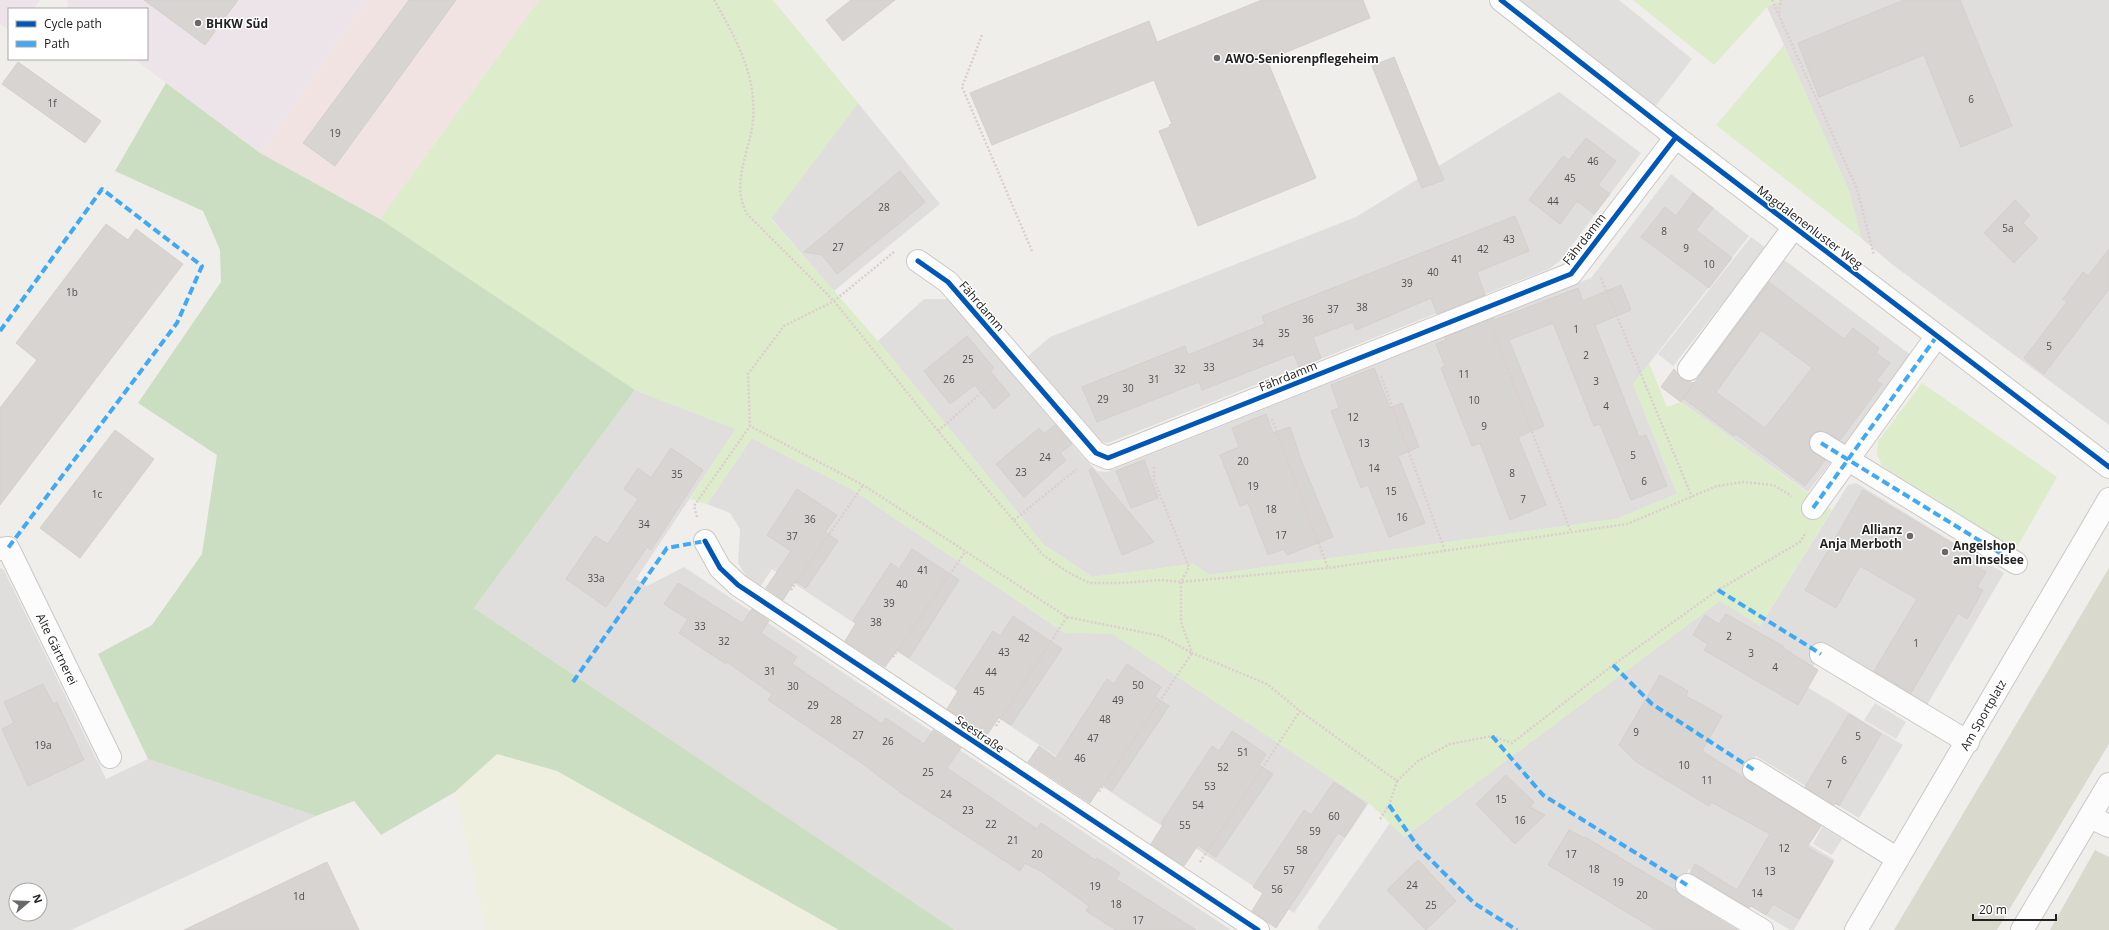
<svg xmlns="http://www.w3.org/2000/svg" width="2109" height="930" font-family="'Open Sans',sans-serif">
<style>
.residential{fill:#dfdedc;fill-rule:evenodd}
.commercial{fill:#f1e3e1}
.industrial{fill:#ede4e9}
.construction{fill:#d9d9cd}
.farmland{fill:#efefdf}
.grass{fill:#ddeccb}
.forest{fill:#cbdec1}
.parking{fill:#e0dfde}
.building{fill:#d7d4d2;stroke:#d3d0cc;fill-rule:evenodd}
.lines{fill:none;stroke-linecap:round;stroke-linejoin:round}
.minor-casing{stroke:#c9c8c7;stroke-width:24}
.path{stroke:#dccecd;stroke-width:2.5;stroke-dasharray:2 2;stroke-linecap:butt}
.minor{stroke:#fdfcfc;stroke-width:22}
.quiet{stroke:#3fa9f5;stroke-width:4;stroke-dasharray:8 4;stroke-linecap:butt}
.cycleway-casing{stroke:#fff;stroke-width:8}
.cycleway{stroke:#0057b8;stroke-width:5}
.poi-dot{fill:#6a6968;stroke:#fff;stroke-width:1.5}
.labels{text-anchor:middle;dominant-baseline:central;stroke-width:3;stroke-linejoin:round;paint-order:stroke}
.number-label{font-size:10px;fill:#4f4e4e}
.poi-label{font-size:12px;font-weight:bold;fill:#222;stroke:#fff;text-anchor:start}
.street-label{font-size:12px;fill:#222;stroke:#fff}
</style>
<rect width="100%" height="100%" fill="#f0eeeb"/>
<path class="residential" d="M 1782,0 L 2109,0 L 2109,425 L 1893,265 L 1861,238 L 1849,191 L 1767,7 Z
M 1559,92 L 1641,153 L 1561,260 L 1549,269 L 1108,443 L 1102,442 L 1028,356 L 1050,337 L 1356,217 Z
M 858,103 L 940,204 L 834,291 L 771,218 Z
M 1671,174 L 1749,236 L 1633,384 L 1677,494 L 1616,519 L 1209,575 L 1193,564 L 1092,577 L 1044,545 L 878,341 L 924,299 L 948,299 L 1082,456 L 1097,471 L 1107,472 L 1591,278 Z
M 1783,259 L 1912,356 L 1808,492 L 1681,402 Z
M 635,390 L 736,429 L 636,579 L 647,586 L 684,567 L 1231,930 L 955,930 L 474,608 Z
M 752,438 L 853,490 L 1065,633 L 1112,633 L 1369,803 L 1294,913 L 772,569 L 760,587 L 748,579 L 738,563 L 740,529 L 730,513 L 707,504 Z
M 1856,483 L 2004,573 L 1927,705 L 1826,645 L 1802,684 L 1903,745 L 1859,818 L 1756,756 L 1730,797 L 1835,860 L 1794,930 L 1790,930 L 1689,869 L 1665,912 L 1696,930 L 1320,930 L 1317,928 L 1390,823 L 1404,837 L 1720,600 L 1760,626 L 1848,485 Z
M 0,568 L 4,570 L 106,779 L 148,759 L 316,816 L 71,930 L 0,930 ZM 16,890 L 40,890 L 40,914 L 16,914 Z"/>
<path class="commercial" d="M 368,0 L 539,0 L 380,219 L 260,153 Z"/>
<path class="industrial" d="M 0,0 L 40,0 L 34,9 L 9,9 L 9,30 L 0,24 Z
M 67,0 L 368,0 L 260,153 L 134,59 L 147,59 L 147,9 L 68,9 Z"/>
<path class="construction" d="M 2109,568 L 2109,744 L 1997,930 L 1894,930 Z
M 2095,850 L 2109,857 L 2109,930 L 2050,930 Z"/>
<path class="farmland" d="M 497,754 L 557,771 L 838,930 L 486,930 L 455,792 Z"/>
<path class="grass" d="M 539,0 L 773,0 L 858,103 L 771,219 L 878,341 L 1044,545 L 1092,577 L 1193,564 L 1209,575 L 1616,519 L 1677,494 L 1633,384 L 1649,363 L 1667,407 L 1681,402 L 1832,510 L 1760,626 L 1720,601 L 1404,837 L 1369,803 L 1112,634 L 1065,633 L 853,490 L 752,438 L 707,504 L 690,499 L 735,429 L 635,390 L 380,219 Z
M 1633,0 L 1782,0 L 1767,7 L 1714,65 Z
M 1784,45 L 1849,191 L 1861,238 L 1716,125 Z
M 1922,383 L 2057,477 L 2016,549 L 1882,466 L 1877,455 L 1878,441 Z"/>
<path class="forest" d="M 166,83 L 260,153 L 380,219 L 635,390 L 474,608 L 955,930 L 839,930 L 557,771 L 497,754 L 455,792 L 381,835 L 354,801 L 316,816 L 148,759 L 98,654 L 152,625 L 202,554 L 217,455 L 138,403 L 221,282 L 220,250 L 203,211 L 115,171 Z"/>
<path class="parking" d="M 1519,0 L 1619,0 L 1692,59 L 1654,108 Z
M 1751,237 L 1766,248 L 1673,366 L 1658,354 Z
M 1875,703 L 1906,722 L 1896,739 L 1864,720 Z
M 1822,827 L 1842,839 L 1832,855 L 1813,844 Z"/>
<path class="building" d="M 144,0 L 238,0 L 205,45 Z
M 409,0 L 456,0 L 335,166 L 303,143 Z
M 851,0 L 895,0 L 843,41 L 826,20 Z
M 1262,0 L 1363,0 L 1370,18 L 1267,60 L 1316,178 L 1198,226 L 1159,131 L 1170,127 L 1169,125 L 1172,124 L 1154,80 L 992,145 L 970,93 L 1149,21 L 1157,42 Z
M 1904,0 L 1960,0 L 2012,126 L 1961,147 L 1924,55 L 1819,97 L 1798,43 Z
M 1394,57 L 1444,180 L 1422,188 L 1372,66 Z
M 18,62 L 101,121 L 85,143 L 2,84 Z
M 1586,138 L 1616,161 L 1598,185 L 1610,194 L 1594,214 L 1577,201 L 1560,224 L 1529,200 L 1563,156 L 1569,160 Z
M 900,171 L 925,202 L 912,213 L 837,274 L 822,255 L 804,252 Z
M 1693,193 L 1713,208 L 1696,230 L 1732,258 L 1709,288 L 1641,237 L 1665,207 L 1676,216 Z
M 2015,200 L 2030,215 L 2023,223 L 2038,238 L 2014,263 L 1984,233 Z
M 1515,216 L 1529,251 L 1477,272 L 1485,295 L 1437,314 L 1431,298 L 1356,330 L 1353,322 L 1313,337 L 1321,358 L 1310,363 L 1299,367 L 1294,354 L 1202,390 L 1199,382 L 1097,422 L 1082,387 L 1185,346 L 1188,355 L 1265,324 L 1262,316 Z
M 106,224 L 128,240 L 136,229 L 183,264 L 0,505 L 0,408 L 37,360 L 16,343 Z
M 2109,249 L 2109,289 L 2044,374 L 2024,358 L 2067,302 L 2063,299 L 2083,272 L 2088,276 Z
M 1769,282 L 1844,339 L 1853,328 L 1879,348 L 1876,353 L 1890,363 L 1876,381 L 1882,384 L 1840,440 L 1822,431 L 1815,432 L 1811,436 L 1809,442 L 1810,449 L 1825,460 L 1805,486 L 1736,434 L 1734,436 L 1683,398 ZM 1761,330 L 1812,368 L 1765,428 L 1716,392 Z
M 1621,285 L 1631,310 L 1595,325 L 1639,437 L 1646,435 L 1667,486 L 1631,500 L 1600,424 L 1594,426 L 1553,323 L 1509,340 L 1544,426 L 1518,437 L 1546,505 L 1510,520 L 1480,443 L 1472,446 L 1441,368 L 1445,366 L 1436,344 L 1446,340 L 1445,337 L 1494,318 L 1495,320 L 1578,288 L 1583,301 Z
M 967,336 L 994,368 L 990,371 L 1010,395 L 994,409 L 975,385 L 950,404 L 924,371 Z
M 1374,368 L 1390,408 L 1402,403 L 1419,447 L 1398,456 L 1425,523 L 1389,537 L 1368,485 L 1361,488 L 1331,411 L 1339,408 L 1331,385 Z
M 1674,369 L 1682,379 L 1694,383 L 1681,402 L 1661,387 Z
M 1266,414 L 1273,433 L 1290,427 L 1301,460 L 1333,537 L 1287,555 L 1284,549 L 1268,555 L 1248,503 L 1240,506 L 1220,455 L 1239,447 L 1232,428 Z
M 1055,425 L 1072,444 L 1060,453 L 1066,460 L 1024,497 L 996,464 L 1039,428 L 1044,434 Z
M 115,430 L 154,459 L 80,558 L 40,528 Z
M 671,448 L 703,470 L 651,550 L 647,547 L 606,607 L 566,579 L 595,536 L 608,544 L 638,499 L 624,489 L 638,468 L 651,478 Z
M 1144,460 L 1158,498 L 1131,508 L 1116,471 Z
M 1092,468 L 1154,542 L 1122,555 L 1089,470 Z
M 797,489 L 837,515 L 825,532 L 838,541 L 806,588 L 795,581 L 783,600 L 766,588 L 791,551 L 767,535 Z
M 1863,490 L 1972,555 L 1968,562 L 1986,572 L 1977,587 L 1983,590 L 1967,619 L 1958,613 L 1911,693 L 1874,671 L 1917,599 L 1860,566 L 1836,608 L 1805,590 Z
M 912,549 L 959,580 L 909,658 L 897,650 L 885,667 L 845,641 L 856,623 L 853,621 L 891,563 L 899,569 Z
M 678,583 L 742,623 L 752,609 L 769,621 L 761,633 L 797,657 L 792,664 L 882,724 L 886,718 L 924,744 L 933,730 L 961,748 L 947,768 L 1037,829 L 1041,823 L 1095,860 L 1097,858 L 1120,873 L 1116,879 L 1196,930 L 1116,930 L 1086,911 L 1089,906 L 1042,872 L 1025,863 L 1020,871 L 901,793 L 863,764 L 768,700 L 772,694 L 727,662 L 726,664 L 679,633 L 688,619 L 664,604 Z
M 1726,614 L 1783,646 L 1783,648 L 1818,670 L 1798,705 L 1704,650 L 1708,644 L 1693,635 L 1705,615 L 1719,624 Z
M 1013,616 L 1062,649 L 1011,725 L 999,717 L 987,735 L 947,709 L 958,691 L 955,689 L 993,631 L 1000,636 Z
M 1127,664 L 1161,687 L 1155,697 L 1169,706 L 1112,791 L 1102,784 L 1090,803 L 1028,762 L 1039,746 L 1056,758 L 1107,679 L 1114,684 Z
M 1660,675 L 1688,691 L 1686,696 L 1722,716 L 1702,751 L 1821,826 L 1807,847 L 1833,862 L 1799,919 L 1773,904 L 1766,915 L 1751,906 L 1749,908 L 1690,873 L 1695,864 L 1737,890 L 1770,834 L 1711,802 L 1709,806 L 1635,761 L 1619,745 Z
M 43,684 L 53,704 L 57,702 L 84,760 L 28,786 L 2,729 L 14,723 L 4,702 Z
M 1849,714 L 1881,734 L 1839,806 L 1835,803 L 1834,805 L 1805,787 Z
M 1232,731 L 1266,754 L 1259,765 L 1273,774 L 1216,857 L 1198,845 L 1184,866 L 1151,844 L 1163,825 L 1161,823 L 1212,746 L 1219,751 Z
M 1506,775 L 1534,802 L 1530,807 L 1545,815 L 1515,844 L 1476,804 Z
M 1334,782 L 1366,804 L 1345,837 L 1338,833 L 1276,928 L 1252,911 L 1263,893 L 1253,887 L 1304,810 L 1311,815 Z
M 1569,830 L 1584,838 L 1585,837 L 1676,891 L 1681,896 L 1737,930 L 1656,930 L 1580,884 L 1548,865 Z
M 1418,860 L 1456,901 L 1426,930 L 1387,890 Z
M 327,862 L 359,930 L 184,930 Z"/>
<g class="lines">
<g class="minor-casing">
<path id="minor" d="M 1501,0 L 1676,137 L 2109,467
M 918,261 L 948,282 L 1096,453 L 1108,458 L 1571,274 L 1676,137
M 1689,369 L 1794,227
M 1821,443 L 2016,563
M 1813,508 L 1937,336
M 705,541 L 720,568 L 738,585 L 1258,930
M 0,549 L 8,548 L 110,757
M 1821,654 L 1968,742
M 1754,770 L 1898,859
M 2090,817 L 2109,826
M 1687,885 L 1762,930
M 1856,930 L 2109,499
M 2022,930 L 2109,784"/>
</g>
<path class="path" d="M 714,0 C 735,37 757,75 753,120 C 750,153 730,182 747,214 L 834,301 L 938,431 L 1043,555 L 1066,571 L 1089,583 L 1122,583 L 1161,580 L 1181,582 L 1328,568 L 1627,524 L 1717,486 L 1743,482 L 1773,485 L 1792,496
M 1772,0 L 1857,189 L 1874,255
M 1779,13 L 1781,0
M 982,35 L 962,87 L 1032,251
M 894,252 L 834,301 L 784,326 L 748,374 L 750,426 L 863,485 L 1067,617 L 1161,636 L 1192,653 L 1098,793
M 1601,278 L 1692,497
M 1493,331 L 1571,532
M 1381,376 L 1445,551
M 1272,419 L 1328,568
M 938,431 L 998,378
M 1154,467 L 1154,480 L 1189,567 L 1181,582 L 1181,622 L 1192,653 L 1267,684 L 1300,711 L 1397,781 L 1389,805 L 1380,819
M 697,517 L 694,506 L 750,426
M 1014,520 L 1077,469
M 791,590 L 863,485
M 893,657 L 965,552
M 996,726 L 1067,617
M 1397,781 L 1418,761 L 1450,744 L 1492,736 L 1512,743 L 1613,665 L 1718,590 L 1800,542 L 1806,532
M 1200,862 L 1300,711"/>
<use href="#minor" class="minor"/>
<path class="quiet" d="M 0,331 L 102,189 L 202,266 L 177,323 L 8,548
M 1821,443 L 2016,563
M 1813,508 L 1937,336
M 1718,590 L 1821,654
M 1613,665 L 1652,704 L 1754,770
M 573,682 L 667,548 L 705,541 L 706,545
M 1492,736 L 1543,795 L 1687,885
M 1389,805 L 1418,847 L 1474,903 L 1517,930"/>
<g class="cycleway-casing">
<path id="cycleway" d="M 1501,0 L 1676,137 L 2109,467
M 918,261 L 948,282 L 1096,453 L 1108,458 L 1571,274 L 1676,137
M 705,541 L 720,568 L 738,585 L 1258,930"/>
</g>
<use href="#cycleway" class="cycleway"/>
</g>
<g class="poi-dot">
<circle cx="198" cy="23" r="4"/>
<circle cx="1217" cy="58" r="4"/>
<circle cx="1910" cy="536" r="4"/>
<circle cx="1945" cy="552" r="4"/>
</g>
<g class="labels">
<g class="number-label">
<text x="1971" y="99">6</text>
<text x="52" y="103">1f</text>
<text x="335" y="133">19</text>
<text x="1593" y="161">46</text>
<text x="1570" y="178">45</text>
<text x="1553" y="201">44</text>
<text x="884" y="207">28</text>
<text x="2008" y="228">5a</text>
<text x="1664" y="231">8</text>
<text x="1509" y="239">43</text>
<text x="838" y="247">27</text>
<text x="1686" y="248">9</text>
<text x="1483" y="249">42</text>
<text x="1457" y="259">41</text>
<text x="1709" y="264">10</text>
<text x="1433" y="272">40</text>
<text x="1407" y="283">39</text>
<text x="72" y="292">1b</text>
<text x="1362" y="307">38</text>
<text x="1333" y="309">37</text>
<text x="1308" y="319">36</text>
<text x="1576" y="329">1</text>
<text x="1284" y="333">35</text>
<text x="1258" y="343">34</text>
<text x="2049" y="346">5</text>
<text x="1586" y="355">2</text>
<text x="968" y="359">25</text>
<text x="1209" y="367">33</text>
<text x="1180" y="369">32</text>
<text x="1464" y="374">11</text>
<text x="949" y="379">26</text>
<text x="1154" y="379">31</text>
<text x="1596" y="381">3</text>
<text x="1128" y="388">30</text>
<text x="1103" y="399">29</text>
<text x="1474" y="400">10</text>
<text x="1606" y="406">4</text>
<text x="1353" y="417">12</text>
<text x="1484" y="426">9</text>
<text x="1364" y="443">13</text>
<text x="1633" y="455">5</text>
<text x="1045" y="457">24</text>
<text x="1243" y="461">20</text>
<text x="1374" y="468">14</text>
<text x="1021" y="472">23</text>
<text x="1512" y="473">8</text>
<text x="677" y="474">35</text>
<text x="1644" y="481">6</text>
<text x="1253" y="486">19</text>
<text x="1391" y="491">15</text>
<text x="97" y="494">1c</text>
<text x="1523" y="499">7</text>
<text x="1271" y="509">18</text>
<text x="1402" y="517">16</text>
<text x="810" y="519">36</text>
<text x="644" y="524">34</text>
<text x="1281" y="535">17</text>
<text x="792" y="536">37</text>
<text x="923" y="570">41</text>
<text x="596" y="578">33a</text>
<text x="902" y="584">40</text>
<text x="889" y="603">39</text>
<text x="876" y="622">38</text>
<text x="700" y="626">33</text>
<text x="1729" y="636">2</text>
<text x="1024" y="638">42</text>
<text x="724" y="641">32</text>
<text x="1916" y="643">1</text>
<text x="1004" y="652">43</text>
<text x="1751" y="653">3</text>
<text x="1775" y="667">4</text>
<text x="770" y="671">31</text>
<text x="991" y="672">44</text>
<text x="1138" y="685">50</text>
<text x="793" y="686">30</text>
<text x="979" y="691">45</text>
<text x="1118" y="700">49</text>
<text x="813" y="705">29</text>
<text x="1105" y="719">48</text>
<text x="836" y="720">28</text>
<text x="1636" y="732">9</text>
<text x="858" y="735">27</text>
<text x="1858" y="736">5</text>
<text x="1093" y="738">47</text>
<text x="888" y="741">26</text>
<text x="43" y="745">19a</text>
<text x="1243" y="752">51</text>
<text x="1080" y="758">46</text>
<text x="1844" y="760">6</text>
<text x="1684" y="765">10</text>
<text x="1223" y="767">52</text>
<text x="928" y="772">25</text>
<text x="1707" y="780">11</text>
<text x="1829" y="784">7</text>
<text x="1210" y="786">53</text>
<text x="946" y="794">24</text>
<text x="1501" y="799">15</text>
<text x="1198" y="805">54</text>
<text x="968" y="810">23</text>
<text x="1334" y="816">60</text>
<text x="1520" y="820">16</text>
<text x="991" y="824">22</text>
<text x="1185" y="825">55</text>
<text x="1315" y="831">59</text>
<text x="1013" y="840">21</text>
<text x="1784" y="848">12</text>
<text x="1302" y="850">58</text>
<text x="1037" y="854">20</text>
<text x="1571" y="854">17</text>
<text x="1594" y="869">18</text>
<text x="1289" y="870">57</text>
<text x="1770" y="871">13</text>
<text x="1618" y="882">19</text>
<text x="1412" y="885">24</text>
<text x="1095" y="886">19</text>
<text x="1277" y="889">56</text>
<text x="1757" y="893">14</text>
<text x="1642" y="895">20</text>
<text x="299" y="896">1d</text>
<text x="1116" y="904">18</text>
<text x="1431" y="905">25</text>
<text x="1138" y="920">17</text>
</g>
<g class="poi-label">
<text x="206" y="23">BHKW Süd</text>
<text x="1225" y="58">AWO-Seniorenpflegeheim</text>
<text x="1902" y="529" text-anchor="end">Allianz<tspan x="1902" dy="14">Anja Merboth</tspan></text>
<text x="1953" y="545">Angelshop<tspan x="1953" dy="14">am Inselsee</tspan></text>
</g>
<g class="street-label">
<text transform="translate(1810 227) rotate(37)">Magdalenenluster Weg</text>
<text transform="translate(1584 239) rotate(-52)">Fährdamm</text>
<text transform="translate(982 306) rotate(49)">Fährdamm</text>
<text transform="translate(1288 376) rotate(-22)">Fährdamm</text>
<text transform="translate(57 649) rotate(64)">Alte Gärtnerei</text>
<text transform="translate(1983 715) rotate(-60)">Am Sportplatz</text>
<text transform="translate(980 734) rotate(34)">Seestraße</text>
</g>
</g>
<rect x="8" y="8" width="140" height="52" fill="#ffffff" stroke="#a7a7a7"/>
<rect x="16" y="21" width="20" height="6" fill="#0057b8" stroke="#a7a7a7"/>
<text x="44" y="28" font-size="12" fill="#222222">Cycle path</text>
<rect x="16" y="41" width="20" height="6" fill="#3fa9f5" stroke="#a7a7a7"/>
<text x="44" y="48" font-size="12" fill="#222222">Path</text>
<g transform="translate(28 902) rotate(71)"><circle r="19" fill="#ffffff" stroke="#a7a7a7"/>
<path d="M0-3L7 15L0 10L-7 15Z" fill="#6a6968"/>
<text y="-6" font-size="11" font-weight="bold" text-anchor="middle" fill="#222222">N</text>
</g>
<path d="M1973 914v6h83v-6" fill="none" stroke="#222222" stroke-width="2"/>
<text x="1979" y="914" font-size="12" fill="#222222" stroke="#ffffff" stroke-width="3" paint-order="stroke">20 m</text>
</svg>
